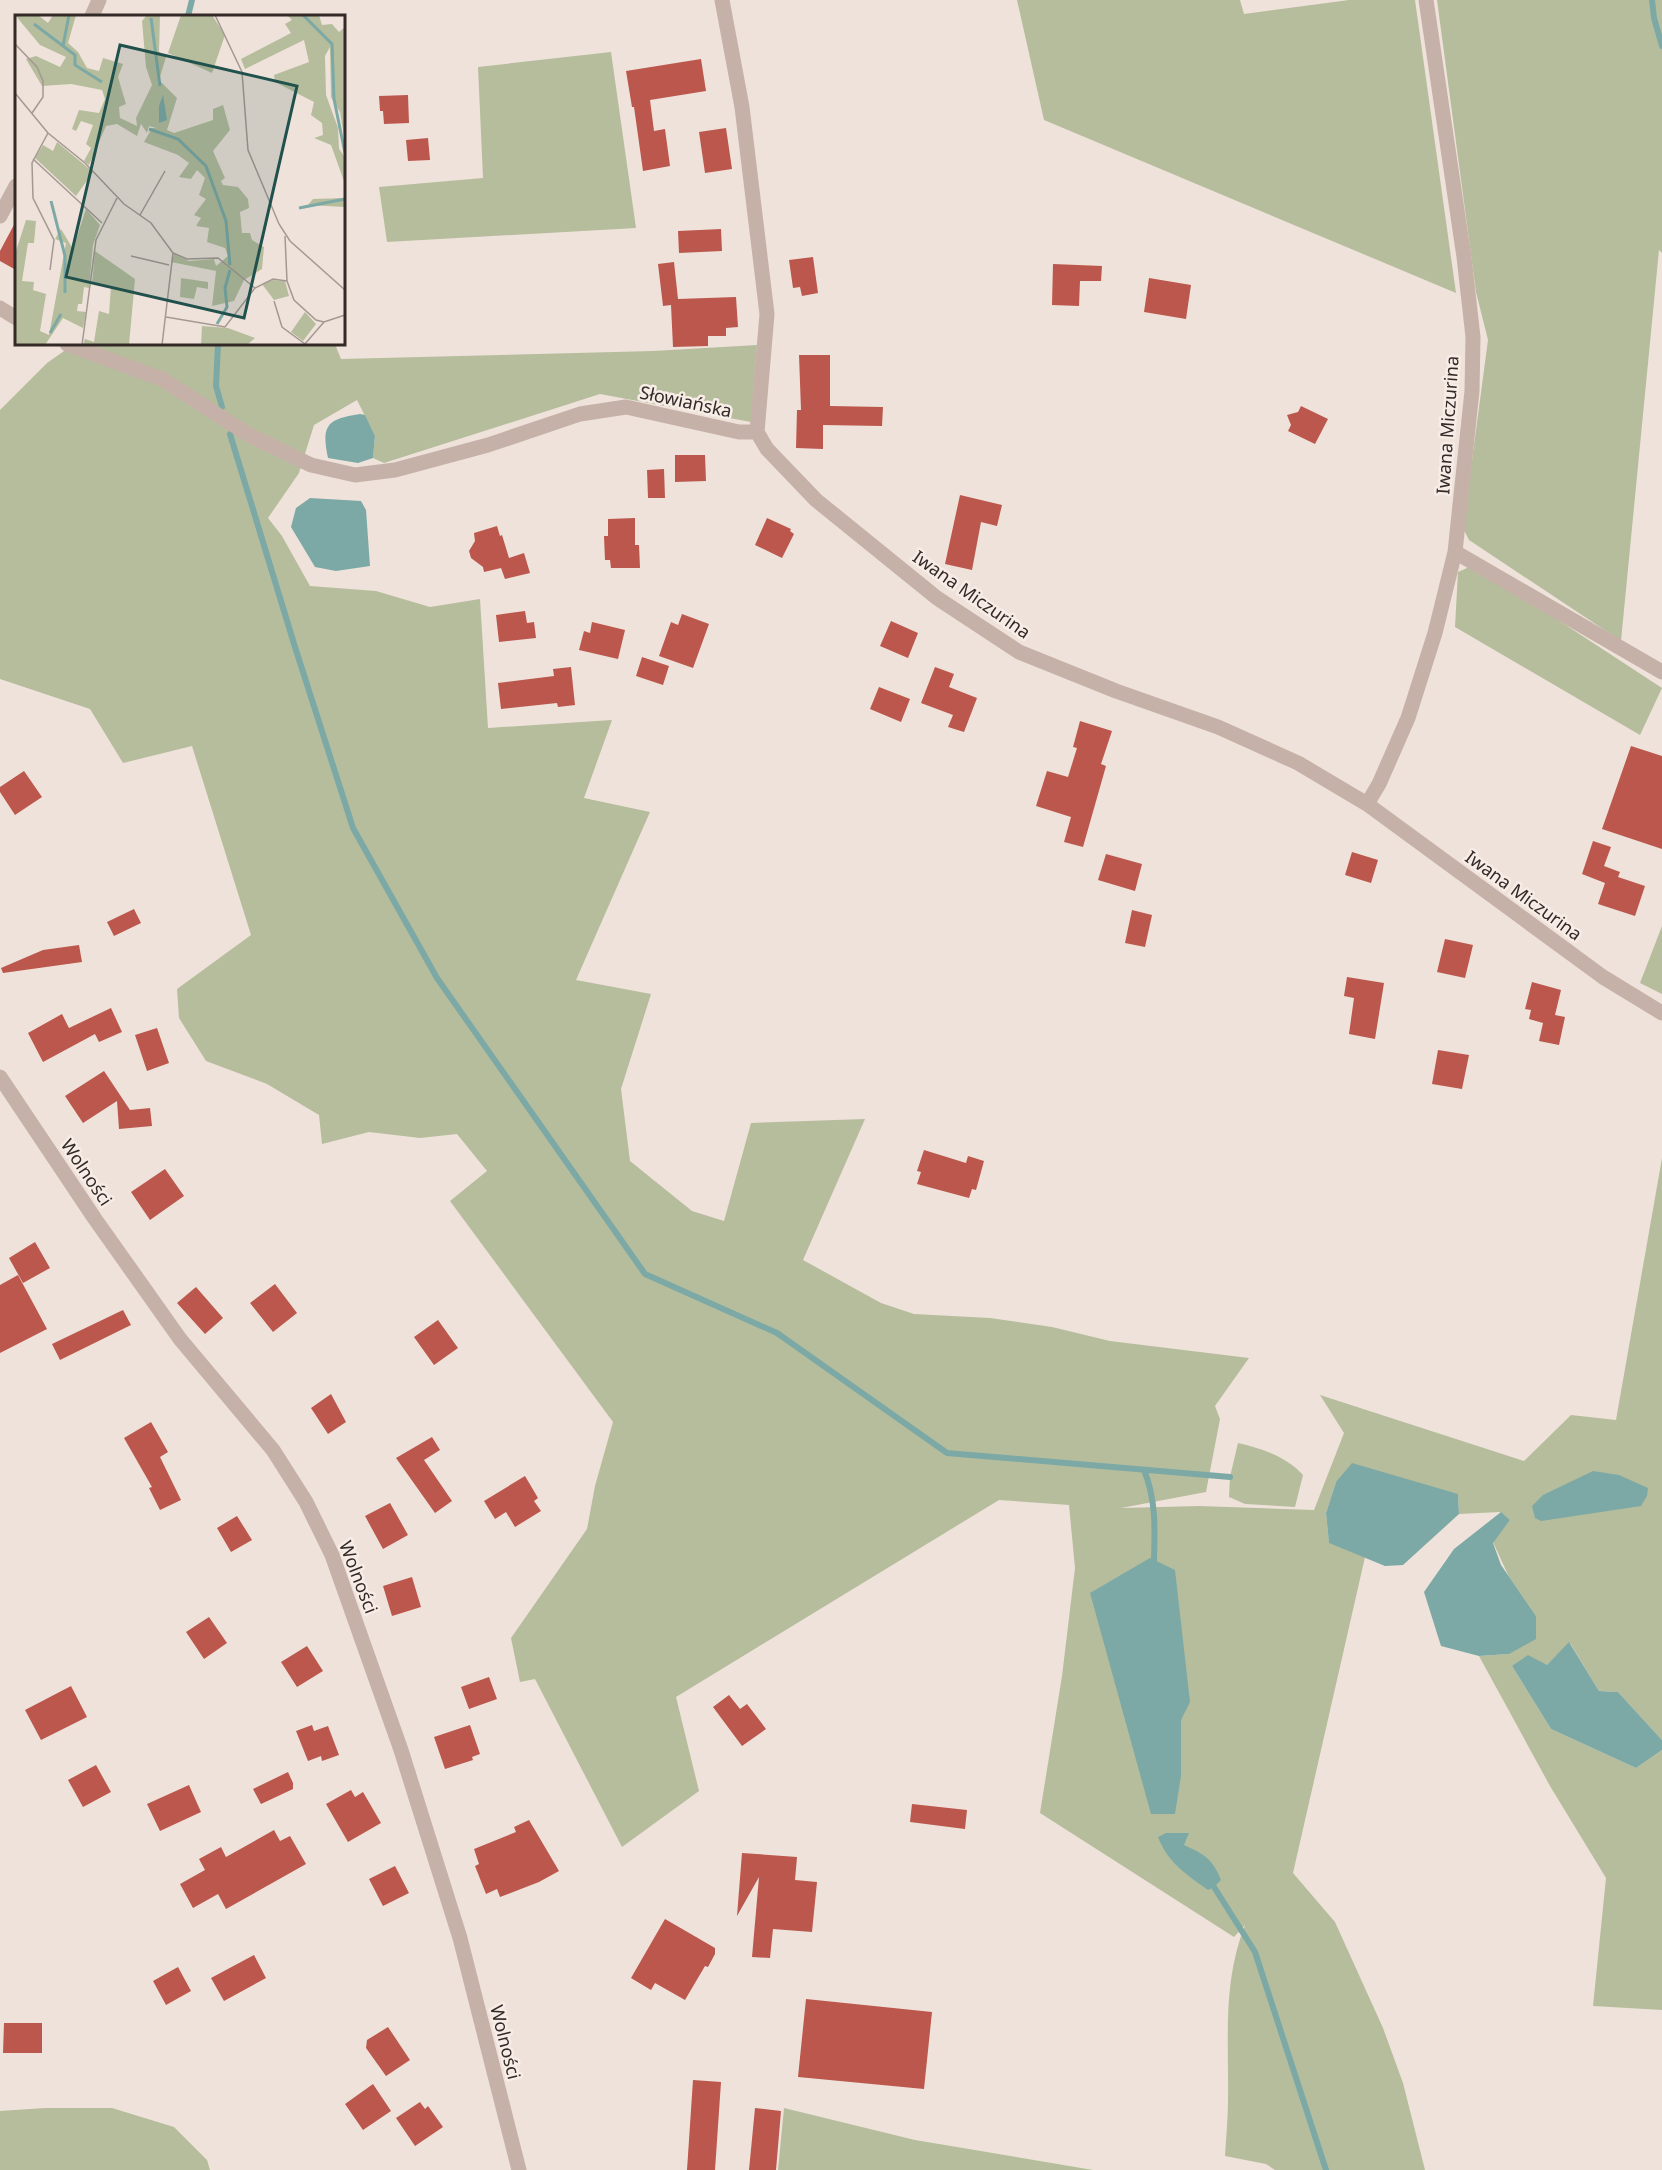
<svg xmlns="http://www.w3.org/2000/svg" width="1662" height="2170" font-family="'Noto Sans',sans-serif">
<style>
.green{fill:#b6bd9c}
.water{fill:#7ca9a5}
.lines{fill:none;stroke-linecap:round;stroke-linejoin:round}
.stream{stroke:#7ca9a5;stroke-width:6}
.building{fill:#bb574c}
.minor{stroke:#c6b1a8;stroke-width:15}
.tertiary{stroke:#c6b1a8;stroke-width:15}
.labels{text-anchor:middle;dominant-baseline:central;stroke-width:5;stroke-linejoin:round;paint-order:stroke}
.street-label{font-size:18px;fill:#332927;stroke:#f7ede6}
.inset-river{fill:none;stroke:#7ca9a5;stroke-width:3}
.inset-road{fill:none;stroke:#a49892;stroke-width:1.5}
.view{fill:#21514d;fill-opacity:0.15;stroke:#21514d;stroke-width:3}
.inset-edge{fill:none;stroke:#332927;stroke-width:3}
</style>
<rect width="100%" height="100%" fill="#efe2da"/>
<path class="green" d="M 1017,0 L 1240,0 L 1244,14 L 1349,0 L 1415,0 L 1456,293 L 1044,120 Z
M 1437,0 L 1662,0 L 1662,253 L 1659,250 L 1621,641 L 1469,540 L 1463,528 L 1488,340 L 1476,292 Z
M 611,52 L 636,228 L 387,242 L 379,187 L 483,178 L 478,67 Z
M 74,344 L 335,344 L 341,359 L 653,351 L 757,345 L 751,422 L 600,394 L 384,463 L 373,458 L 375,436 L 357,400 L 314,425 L 299,473 L 268,518 L 282,536 L 310,586 L 376,591 L 430,607 L 480,599 L 488,728 L 612,720 L 584,798 L 650,812 L 576,980 L 651,994 L 621,1089 L 630,1161 L 692,1211 L 724,1221 L 751,1123 L 865,1119 L 803,1260 L 881,1303 L 914,1314 L 990,1318 L 1052,1327 L 1110,1341 L 1249,1358 L 1215,1406 L 1220,1419 L 1206,1492 L 1121,1508 L 1199,1506 L 1314,1510 L 1344,1433 L 1320,1395 L 1524,1461 L 1571,1415 L 1616,1420 L 1662,1158 L 1662,1740 L 1618,1692 L 1599,1691 L 1570,1643 L 1547,1665 L 1512,1666 L 1551,1729 L 1636,1768 L 1662,1750 L 1662,2010 L 1593,2006 L 1606,1878 L 1550,1786 L 1479,1656 L 1509,1654 L 1536,1616 L 1509,1577 L 1493,1542 L 1510,1520 L 1500,1512 L 1459,1514 L 1458,1494 L 1336,1482 L 1326,1513 L 1329,1542 L 1365,1557 L 1293,1873 L 1335,1922 L 1383,2028 L 1403,2083 L 1425,2170 L 1275,2170 L 1266,2164 L 1225,2156 C 1226,2138 1228,2119 1228,2100 C 1229,2039 1222,1984 1245,1925 L 1234,1937 L 1040,1813 L 1062,1676 L 1075,1568 L 1069,1505 L 999,1500 L 676,1697 L 699,1791 L 622,1847 L 535,1679 L 520,1682 L 511,1638 L 587,1529 L 595,1486 L 613,1422 L 450,1201 L 487,1171 L 457,1134 L 420,1138 L 369,1132 L 322,1144 L 319,1115 L 267,1084 L 206,1061 L 179,1018 L 177,989 L 251,935 L 192,746 L 123,763 L 90,709 L 0,679 L 0,410 L 47,363 Z
M 1474,565 L 1662,688 L 1640,735 L 1455,627 L 1458,572 Z
M 1662,926 L 1662,994 L 1640,983 Z
M 1238,1443 C 1261,1448 1287,1457 1303,1475 L 1295,1507 L 1245,1504 L 1229,1497 L 1230,1477 Z
M 45,2108 L 112,2108 L 174,2127 L 207,2160 L 210,2170 L 0,2170 L 0,2111 Z
M 784,2108 L 915,2140 L 1093,2170 L 778,2170 Z"/>
<path class="water" d="M 360,414 L 365,415 L 375,436 L 373,458 L 358,463 L 328,458 C 321,425 327,419 360,414 Z
M 310,498 L 361,501 L 366,510 L 370,566 L 336,571 L 315,567 L 291,527 L 296,508 Z
M 1352,1463 L 1458,1494 L 1459,1514 L 1403,1565 L 1385,1566 L 1329,1543 L 1326,1513 L 1336,1482 Z
M 1593,1471 L 1619,1475 L 1648,1488 L 1647,1496 L 1641,1506 L 1541,1521 L 1535,1518 L 1532,1506 L 1543,1495 Z
M 1501,1512 L 1510,1520 L 1493,1543 L 1501,1565 L 1536,1616 L 1536,1639 L 1509,1654 L 1479,1656 L 1441,1646 L 1424,1592 L 1454,1549 Z
M 1150,1558 L 1175,1570 L 1190,1702 L 1181,1720 L 1181,1776 L 1175,1814 L 1151,1814 L 1090,1593 Z
M 1569,1642 L 1599,1691 L 1618,1692 L 1662,1740 L 1662,1750 L 1636,1768 L 1551,1729 L 1512,1666 L 1528,1655 L 1547,1665 Z
M 1166,1833 L 1189,1833 L 1184,1845 C 1204,1854 1213,1859 1221,1880 L 1214,1887 L 1208,1890 C 1186,1874 1168,1863 1158,1837 Z"/>
<g class="lines">
<path class="stream" d="M 1652,0 L 1654,18 L 1662,46
M 188,16 L 192,0
M 218,344 L 216,386 L 222,407
M 230,434 L 295,647 L 353,828 L 437,978 L 645,1274 L 777,1333 L 947,1453 L 1230,1477
M 1144,1470 C 1156,1499 1155,1529 1154,1560
M 1214,1887 L 1255,1952 L 1326,2170"/>
</g>
<path class="building" d="M 701,59 L 706,91 L 650,100 L 654,131 L 665,129 L 670,166 L 643,171 L 634,107 L 632,107 L 626,71 Z
M 408,95 L 409,123 L 384,124 L 383,111 L 380,111 L 379,96 Z
M 726,128 L 732,169 L 705,173 L 699,132 Z
M 428,138 L 430,160 L 408,161 L 406,140 Z
M 16,221 L 16,270 L 0,261 L 0,251 Z
M 721,229 L 722,251 L 679,253 L 678,231 Z
M 813,257 L 818,293 L 802,296 L 800,287 L 793,288 L 789,260 Z
M 674,262 L 678,299 L 736,297 L 738,327 L 726,328 L 726,336 L 708,336 L 708,346 L 673,347 L 671,305 L 663,306 L 658,264 Z
M 1053,264 L 1102,266 L 1101,281 L 1080,281 L 1079,306 L 1052,305 Z
M 1149,278 L 1191,285 L 1186,319 L 1144,312 Z
M 799,355 L 830,355 L 830,406 L 883,407 L 882,426 L 823,425 L 823,449 L 796,448 L 797,410 L 801,410 Z
M 1301,406 L 1328,419 L 1315,444 L 1288,431 L 1291,425 L 1287,415 L 1298,412 Z
M 675,455 L 705,455 L 706,481 L 675,482 Z
M 664,469 L 665,498 L 648,498 L 647,470 Z
M 960,495 L 1002,505 L 997,526 L 981,522 L 972,570 L 945,564 Z
M 635,518 L 635,545 L 639,545 L 640,568 L 611,568 L 610,560 L 605,560 L 604,536 L 608,536 L 608,519 Z
M 767,518 L 791,529 L 790,531 L 794,534 L 782,558 L 755,545 Z
M 497,526 L 500,536 L 502,535 L 509,558 L 524,553 L 530,573 L 505,579 L 501,568 L 484,572 L 483,567 L 471,558 L 469,551 L 475,541 L 474,533 Z
M 525,611 L 527,623 L 534,622 L 536,638 L 499,642 L 496,615 Z
M 682,614 L 709,624 L 693,668 L 659,656 L 671,622 L 678,625 Z
M 891,621 L 918,633 L 908,658 L 880,646 Z
M 592,622 L 625,630 L 618,659 L 579,650 L 584,631 L 590,633 Z
M 642,657 L 669,666 L 663,685 L 636,676 Z
M 571,667 L 575,705 L 558,707 L 557,703 L 501,709 L 498,683 L 554,676 L 553,669 Z
M 935,667 L 954,674 L 949,687 L 977,698 L 964,732 L 948,727 L 953,715 L 921,703 Z
M 879,687 L 910,699 L 901,722 L 870,709 Z
M 1080,721 L 1112,731 L 1101,764 L 1106,766 L 1083,847 L 1064,842 L 1071,817 L 1036,806 L 1047,771 L 1068,777 L 1077,748 L 1073,747 Z
M 1631,746 L 1662,756 L 1662,849 L 1602,829 Z
M 24,771 L 42,797 L 15,815 L 0,792 L 0,787 Z
M 1593,841 L 1611,847 L 1604,866 L 1620,872 L 1618,877 L 1645,886 L 1635,916 L 1598,904 L 1605,883 L 1582,874 Z
M 1352,852 L 1378,860 L 1371,883 L 1345,875 Z
M 1106,854 L 1142,864 L 1135,891 L 1098,880 Z
M 134,909 L 141,923 L 114,936 L 107,922 Z
M 1132,910 L 1152,915 L 1145,947 L 1125,943 Z
M 1445,939 L 1473,945 L 1465,978 L 1437,972 Z
M 79,945 L 82,962 L 3,973 L 1,968 L 43,950 Z
M 1347,977 L 1384,983 L 1375,1039 L 1349,1034 L 1354,998 L 1344,996 Z
M 1532,982 L 1561,990 L 1555,1015 L 1565,1017 L 1559,1045 L 1539,1041 L 1543,1023 L 1529,1019 L 1531,1010 L 1525,1009 Z
M 111,1008 L 122,1032 L 99,1042 L 95,1034 L 43,1062 L 28,1033 L 62,1014 L 69,1028 Z
M 157,1028 L 169,1063 L 147,1071 L 135,1035 Z
M 1438,1050 L 1469,1055 L 1462,1089 L 1432,1084 Z
M 104,1071 L 130,1110 L 150,1108 L 152,1126 L 119,1129 L 117,1101 L 83,1123 L 65,1096 Z
M 924,1150 L 966,1163 L 968,1156 L 984,1161 L 976,1190 L 972,1189 L 969,1198 L 917,1184 L 921,1172 L 917,1171 Z
M 165,1169 L 184,1196 L 150,1220 L 131,1192 Z
M 35,1242 L 50,1268 L 23,1283 L 9,1258 Z
M 18,1275 L 47,1329 L 0,1353 L 0,1285 Z
M 275,1284 L 297,1313 L 273,1332 L 250,1303 Z
M 196,1287 L 223,1318 L 205,1334 L 177,1303 Z
M 123,1310 L 131,1325 L 60,1360 L 52,1344 Z
M 438,1320 L 458,1348 L 434,1365 L 414,1337 Z
M 331,1394 L 346,1422 L 328,1434 L 311,1408 Z
M 151,1422 L 168,1452 L 160,1457 L 181,1500 L 160,1510 L 149,1488 L 152,1487 L 124,1438 Z
M 432,1437 L 440,1450 L 424,1460 L 452,1501 L 435,1513 L 396,1458 Z
M 525,1476 L 538,1498 L 534,1501 L 541,1511 L 515,1527 L 506,1512 L 495,1519 L 484,1501 Z
M 390,1503 L 408,1535 L 383,1549 L 365,1516 Z
M 237,1516 L 252,1540 L 231,1552 L 217,1528 Z
M 412,1577 L 421,1607 L 392,1616 L 383,1586 Z
M 209,1617 L 227,1643 L 204,1659 L 186,1632 Z
M 307,1646 L 323,1671 L 297,1687 L 281,1662 Z
M 489,1677 L 497,1699 L 469,1709 L 461,1687 Z
M 71,1686 L 87,1717 L 41,1740 L 25,1710 Z
M 729,1695 L 740,1709 L 747,1704 L 766,1729 L 742,1746 L 713,1707 Z
M 312,1725 L 314,1731 L 328,1726 L 339,1755 L 322,1761 L 321,1756 L 308,1761 L 296,1731 Z
M 470,1725 L 480,1754 L 472,1757 L 473,1760 L 445,1769 L 434,1737 Z
M 96,1765 L 111,1792 L 83,1807 L 68,1780 Z
M 288,1772 L 293,1783 L 293,1789 L 261,1804 L 253,1789 Z
M 189,1785 L 201,1812 L 160,1831 L 147,1804 Z
M 351,1790 L 355,1797 L 363,1792 L 381,1823 L 348,1842 L 326,1804 Z
M 912,1804 L 967,1810 L 965,1829 L 910,1822 Z
M 529,1820 L 559,1871 L 539,1882 L 500,1897 L 497,1889 L 486,1894 L 475,1866 L 479,1864 L 474,1849 L 516,1832 L 514,1827 Z
M 274,1830 L 280,1841 L 290,1836 L 306,1864 L 226,1909 L 218,1894 L 193,1908 L 180,1884 L 205,1870 L 199,1859 L 221,1847 L 226,1857 Z
M 742,1853 L 797,1857 L 795,1880 L 817,1882 L 812,1932 L 773,1929 L 770,1958 L 752,1957 L 759,1877 L 737,1916 Z
M 395,1866 L 409,1893 L 383,1906 L 369,1879 Z
M 665,1919 L 715,1948 L 715,1954 L 708,1967 L 705,1966 L 685,2000 L 655,1983 L 651,1990 L 631,1978 Z
M 254,1955 L 266,1978 L 224,2001 L 211,1978 Z
M 178,1967 L 191,1991 L 166,2005 L 153,1981 Z
M 806,1999 L 932,2012 L 924,2089 L 798,2077 Z
M 4,2023 L 42,2023 L 42,2053 L 3,2053 Z
M 388,2027 L 410,2060 L 386,2076 L 366,2048 L 367,2040 Z
M 693,2080 L 721,2082 L 715,2170 L 687,2170 Z
M 373,2084 L 391,2111 L 363,2130 L 345,2104 Z
M 420,2102 L 425,2109 L 428,2106 L 443,2127 L 415,2146 L 396,2118 Z
M 755,2108 L 781,2111 L 776,2170 L 749,2170 Z"/>
<g class="lines">
<path class="minor" d="M 722,0 L 742,107 L 767,314 L 757,432
M 92,16 L 99,0
M 0,216 L 16,186
M 0,308 L 16,318
M 67,344 L 162,379 L 249,435 L 311,465 L 355,475 L 395,470 L 488,445 L 580,414 L 626,407 L 739,432 L 757,432
M 757,432 L 767,449 L 816,500 L 937,598 L 1019,652 L 1116,691 L 1218,727 L 1298,763 L 1367,804 L 1603,977 L 1662,1013
M 1455,552 L 1662,672
M 1367,804 L 1379,784 L 1408,718 L 1435,633 L 1455,552 L 1472,391 L 1473,337 L 1464,257 L 1426,0"/>
<path class="tertiary" d="M 0,1077 L 95,1219 L 180,1339 L 273,1450 L 306,1502 L 332,1555 L 401,1750 L 460,1938 L 519,2170"/>
</g>
<g class="labels">
<g class="street-label">
<text transform="translate(686 401) rotate(12)">Słowiańska</text>
<text transform="translate(1447 425) rotate(-86)">Iwana Miczurina</text>
<text transform="translate(972 594) rotate(35)">Iwana Miczurina</text>
<text transform="translate(1524 895) rotate(36)">Iwana Miczurina</text>
<text transform="translate(87 1172) rotate(56)">Wolności</text>
<text transform="translate(359 1577) rotate(69)">Wolności</text>
<text transform="translate(506 2042) rotate(76)">Wolności</text>
</g>
</g>
<g transform="translate(15 15)">
<rect width="330" height="330" fill="#efe2da"/>
<path d="M 0,0 L 23,0 L 33,8 L 38,0 L 61,0 L 53,28 L 63,37 L 72,53 L 84,56 L 88,43 L 108,49 L 103,62 L 111,89 L 104,92 L 105,103 L 122,111 L 121,103 L 137,70 L 131,52 L 127,6 L 132,0 L 145,0 L 144,37 L 151,42 L 144,65 L 162,83 L 152,115 L 159,118 L 198,105 L 198,94 L 208,90 L 215,115 L 198,136 L 210,163 L 206,166 L 208,170 L 223,172 L 233,184 L 234,193 L 225,197 L 227,218 L 235,218 L 237,225 L 249,232 L 247,254 L 229,265 L 219,286 L 197,291 L 201,256 L 156,247 L 159,239 L 174,246 L 199,244 L 201,251 L 213,241 L 210,233 L 192,227 L 194,213 L 181,211 L 186,203 L 179,200 L 191,184 L 184,180 L 190,163 L 182,155 L 176,164 L 164,162 L 174,148 L 163,140 L 129,127 L 137,113 L 141,113 L 134,111 L 132,118 L 126,109 L 122,121 L 102,109 L 91,111 L 74,150 L 69,146 L 76,133 L 71,129 L 78,110 L 66,106 L 61,116 L 57,114 L 64,95 L 84,98 L 90,84 L 87,75 L 56,69 L 27,71 L 11,44 L 21,41 L 45,52 L 51,42 L 25,30 ZM 166,0 L 197,0 L 210,20 L 197,58 L 153,38 ZM 272,0 L 304,0 L 307,10 L 317,9 L 324,17 L 330,12 L 330,128 L 325,97 L 316,82 L 315,32 L 310,41 L 311,80 L 323,113 L 324,134 L 330,142 L 330,169 L 316,130 L 299,123 L 308,120 L 307,108 L 296,100 L 299,87 L 260,67 L 259,60 L 294,47 L 289,25 L 230,54 L 226,44 L 276,18 L 270,9 L 277,5 ZM 42,127 L 78,157 L 61,181 L 20,143 L 28,130 L 38,136 ZM 330,183 L 330,192 L 293,190 L 298,184 ZM 71,194 L 85,210 L 78,230 L 74,273 L 69,272 L 67,289 L 63,289 L 62,296 L 71,297 L 68,313 L 48,303 L 30,330 L 0,330 L 0,239 L 11,205 L 21,206 L 19,228 L 13,228 L 7,266 L 19,267 L 18,275 L 31,279 L 25,316 L 34,320 L 51,228 L 40,224 L 46,214 L 58,234 ZM 80,236 L 120,264 L 114,330 L 68,330 L 70,324 L 79,327 L 84,296 L 94,299 L 96,271 L 77,269 ZM 166,263 L 193,267 L 193,274 L 182,272 L 179,284 L 165,282 ZM 258,265 L 270,266 L 274,281 L 259,285 L 247,269 ZM 290,297 L 301,309 L 288,326 L 276,317 ZM 187,311 L 213,313 L 240,323 L 232,330 L 186,330 Z" fill="#b6bd9c"/>
<path d="M 148,80 L 152,105 L 144,108 L 144,91 Z" fill="#7ca9a5"/>
<path class="inset-river" d="M 288,0 L 317,29 L 319,84 L 330,138M 136,3 L 145,71M 19,9 L 60,40 L 60,50 L 87,67M 48,31 L 54,0M 134,114 L 163,124 L 191,151 L 211,206 L 215,250M 36,186 L 50,241 L 50,278M 284,193 L 330,184M 202,309 L 212,292 L 210,273 L 215,255M 35,318 L 46,299"/>
<path class="inset-road" d="M 200,0 L 227,57 L 233,135 L 264,209 L 275,226 L 330,275M 0,29 L 22,52 L 28,66 L 28,82 L 17,98M 0,78 L 33,118 L 70,148 L 109,189 L 136,208 L 158,238M 33,118 L 17,148 L 18,183 L 39,225 L 35,255M 18,144 L 87,208M 125,200 L 150,156M 270,221 L 272,266 L 279,285 L 301,305 L 309,307 L 330,300M 158,238 L 172,244 L 203,243 L 240,273M 116,241 L 154,250M 259,286 L 267,312 L 290,329M 151,302 L 210,312 L 240,273 L 258,264 L 272,266M 67,330 L 81,225 L 102,183M 147,330 L 158,238M 289,330 L 309,307"/>
<path class="view" d="M 105,30 L 282,71 L 229,303 L 51,262 Z"/>
<rect width="330" height="330" class="inset-edge"/>
</g>
</svg>
